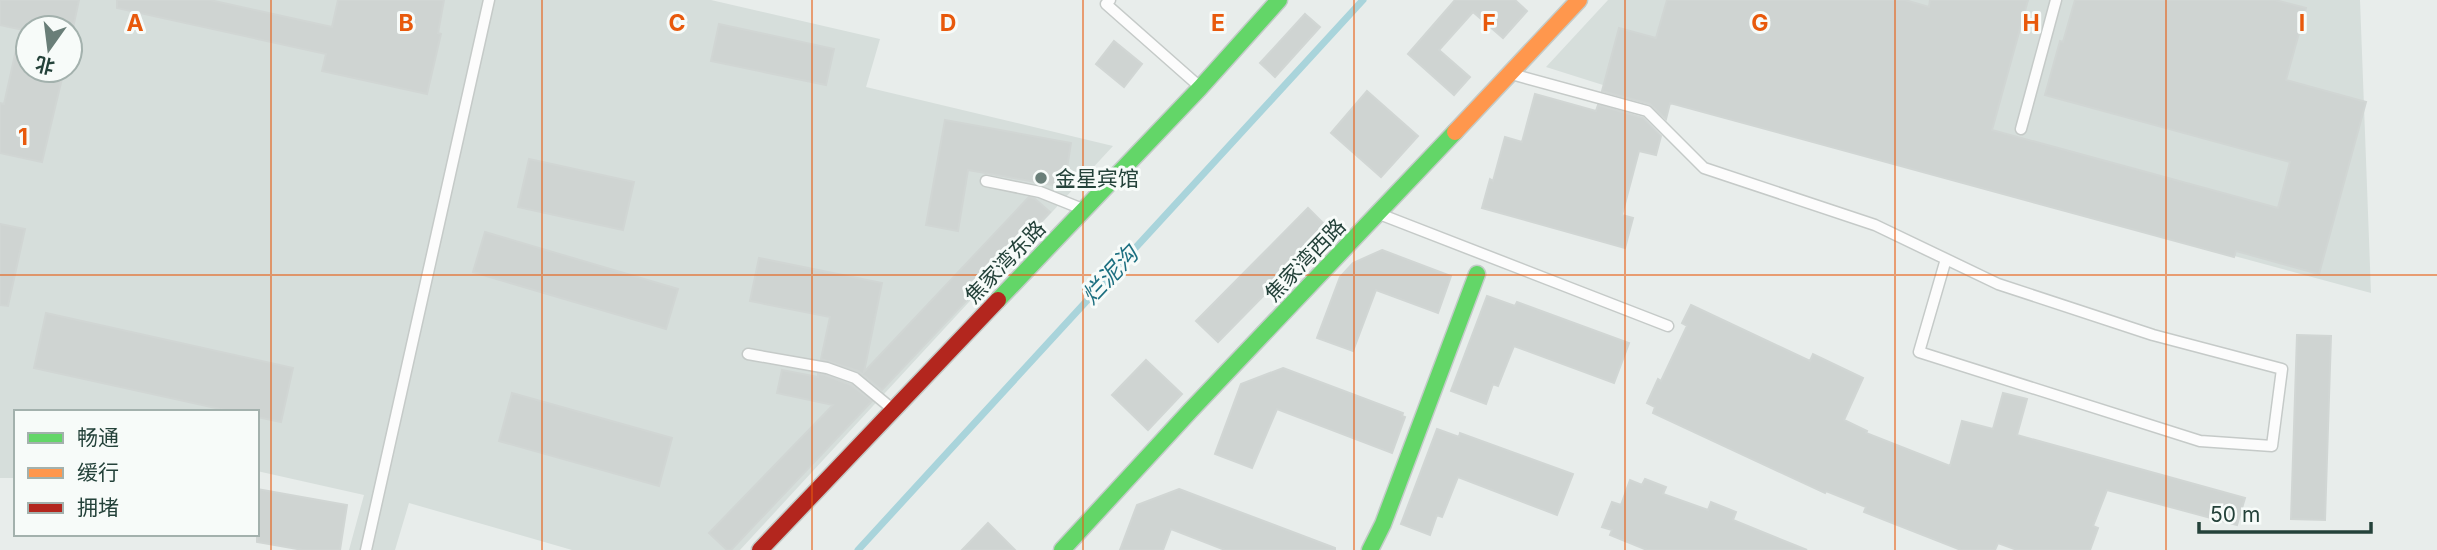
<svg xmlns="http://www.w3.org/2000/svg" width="2437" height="550" font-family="Inter,'Noto Sans SC',sans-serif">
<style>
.built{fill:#d6dedb;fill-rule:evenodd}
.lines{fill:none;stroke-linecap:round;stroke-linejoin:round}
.stream{stroke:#a9d4db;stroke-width:7}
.building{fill:#cfd4d2;stroke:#d1d6d4;stroke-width:2}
.lane-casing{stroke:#c5cac8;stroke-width:13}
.fast-casing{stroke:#c3cbc8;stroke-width:19}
.slow-casing{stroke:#c3cbc8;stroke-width:19}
.jam-casing{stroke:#c3cbc8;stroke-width:19}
.lane{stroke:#fcfcfc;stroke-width:10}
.fast{stroke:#63d668;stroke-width:16}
.slow{stroke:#ff974d;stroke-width:16}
.jam{stroke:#b3261e;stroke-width:16}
.grid{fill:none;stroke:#e8590c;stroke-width:2;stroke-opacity:0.55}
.poi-dot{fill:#697e78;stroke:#f7fbf9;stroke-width:2.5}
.labels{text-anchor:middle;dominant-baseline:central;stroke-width:6;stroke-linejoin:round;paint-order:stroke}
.poi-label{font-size:21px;fill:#24423a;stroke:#f7fbf9;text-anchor:start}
.street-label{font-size:21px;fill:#24423a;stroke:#f7fbf9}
.water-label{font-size:23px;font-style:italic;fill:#1c6f80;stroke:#f7fbf9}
.grid-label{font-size:23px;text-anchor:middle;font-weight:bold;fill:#e8590c;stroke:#f7fbf9;stroke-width:6;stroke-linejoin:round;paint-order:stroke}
</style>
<rect width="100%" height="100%" fill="#e8edeb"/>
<path class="built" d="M 0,0 L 711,0 L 880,39 L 866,87 L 1113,146 L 740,550 L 572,550 L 409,503 L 395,550 L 349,550 L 364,495 L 257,471 L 257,412 L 16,412 L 16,478 L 0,478 ZM 28,28 L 70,28 L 70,70 L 28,70 Z
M 1608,0 L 2360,0 L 2371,293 L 1603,85 L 1546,67 Z"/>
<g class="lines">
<path class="stream" d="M 858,550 L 1363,0"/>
</g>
<path class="building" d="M 0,0 L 79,0 L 73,28 L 28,28 L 28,31 L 0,25 Z
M 117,0 L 210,0 L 332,27 L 338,0 L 444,0 L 438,33 L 441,34 L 427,94 L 322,71 L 326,54 L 117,8 Z
M 1455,0 L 1515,0 L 1527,11 L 1503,38 L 1473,12 L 1439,50 L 1470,77 L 1454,95 L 1408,54 Z
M 1667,0 L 1905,0 L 1929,7 L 1930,0 L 2028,0 L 1992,130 L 2278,208 L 2290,162 L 2045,95 L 2060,41 L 2063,42 L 2075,0 L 2275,0 L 2306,8 L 2286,80 L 2366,102 L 2319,274 L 2236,251 L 2234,257 L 1670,103 L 1666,119 L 1650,104 L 1602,91 L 1619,28 L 1656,38 Z
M 1305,14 L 1320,27 L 1275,77 L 1260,63 Z
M 719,24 L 834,49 L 826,85 L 711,61 Z
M 20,32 L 28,33 L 28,70 L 64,70 L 42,162 L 0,153 L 0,103 L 4,104 Z
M 1114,41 L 1142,64 L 1124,87 L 1096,64 Z
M 1367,91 L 1418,136 L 1381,177 L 1331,133 Z
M 1535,94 L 1596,111 L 1598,105 L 1643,118 L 1661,136 L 1656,155 L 1639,151 L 1622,215 L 1633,218 L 1625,248 L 1482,208 L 1490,179 L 1493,181 L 1505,137 L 1522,142 Z
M 945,120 L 1071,143 L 1064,187 L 968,170 L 958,231 L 926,225 Z
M 529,159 L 634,182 L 623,230 L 518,207 Z
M 1029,197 L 1035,199 L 1050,212 L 882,390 L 858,371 L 821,359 L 830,317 L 750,301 L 759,258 L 882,283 L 864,372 Z
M 1308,208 L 1329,229 L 1218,342 L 1196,321 Z
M 0,224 L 25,229 L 8,306 L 0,305 Z
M 485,232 L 678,289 L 666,329 L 473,272 Z
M 1382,250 L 1451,276 L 1438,313 L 1376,290 L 1353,351 L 1317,338 L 1340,277 L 1353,263 Z
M 1487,296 L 1515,306 L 1517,302 L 1629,343 L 1614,383 L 1514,346 L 1498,386 L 1493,384 L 1486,404 L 1451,391 Z
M 1691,305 L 1810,361 L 1813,354 L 1863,378 L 1844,420 L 1867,431 L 1866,433 L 1950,466 L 1962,421 L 1993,429 L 2003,393 L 2027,399 L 2017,435 L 2245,498 L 2237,525 L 2107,490 L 2093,526 L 2098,528 L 2090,550 L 2017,550 L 1998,543 L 1995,550 L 1961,550 L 1864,512 L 1866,507 L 1826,491 L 1825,493 L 1653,413 L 1655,407 L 1647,403 L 1658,379 L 1661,381 L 1687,326 L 1682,323 Z
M 46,313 L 293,368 L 281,422 L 257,417 L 257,412 L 234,412 L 34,368 Z
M 2297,335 L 2331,336 L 2325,520 L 2291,519 Z
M 1146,360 L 1182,394 L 1148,430 L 1112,395 Z
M 1283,368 L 1403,413 L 1402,416 L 1405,417 L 1392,453 L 1277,409 L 1252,468 L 1215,454 L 1241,384 Z
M 782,370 L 818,377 L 818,374 L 825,375 L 851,385 L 872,401 L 731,550 L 727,550 L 709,533 L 833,405 L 777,393 Z
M 512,393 L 672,438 L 659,486 L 499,441 Z
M 1437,429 L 1459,437 L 1460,433 L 1573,474 L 1557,515 L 1458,477 L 1442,517 L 1437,515 L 1430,535 L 1401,524 Z
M 1645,479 L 1666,487 L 1663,494 L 1708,510 L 1711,502 L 1736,512 L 1733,520 L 1807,550 L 1647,550 L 1610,535 L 1612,530 L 1602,527 L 1612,502 L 1621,505 L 1630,480 L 1642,485 Z
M 257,489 L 347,505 L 340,550 L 303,550 L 257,542 Z
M 1179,489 L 1335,548 L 1335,550 L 1225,550 L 1171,529 L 1163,550 L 1120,550 L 1137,505 Z
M 988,523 L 1015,550 L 962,550 Z"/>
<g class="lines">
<g class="lane-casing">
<path id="lane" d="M 1110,0 L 1106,4 L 1200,87
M 1515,75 L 1647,111 L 1704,168 L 1875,225 L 1998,284 L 2153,335 L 2282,369 L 2272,446 L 2200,441 L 1919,352 L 1946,259
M 2021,129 L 2056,0
M 986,181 L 1040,192 L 1080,208
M 1382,215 L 1668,326
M 748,354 L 827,368 L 855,378 L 890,407
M 366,550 L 489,0"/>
</g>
<g class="fast-casing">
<path id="fast" d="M 998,300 L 1200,88 L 1279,0
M 1062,550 L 1190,411 L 1455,132
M 1370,550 L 1383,524 L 1477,274"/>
</g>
<g class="slow-casing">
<path id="slow" d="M 1455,132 L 1579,0"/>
</g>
<g class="jam-casing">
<path id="jam" d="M 760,550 L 998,300"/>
</g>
<use href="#lane" class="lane"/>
<use href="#fast" class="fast"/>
<use href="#slow" class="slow"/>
<use href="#jam" class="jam"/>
</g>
<path class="grid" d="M 271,0 L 271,550M 542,0 L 542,550M 812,0 L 812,550M 1083,0 L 1083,550M 1354,0 L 1354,550M 1625,0 L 1625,550M 1895,0 L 1895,550M 2166,0 L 2166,550M 0,275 L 2437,275"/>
<circle class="poi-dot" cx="1041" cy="178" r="7"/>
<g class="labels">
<g class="poi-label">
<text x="1055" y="178">金星宾馆</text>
</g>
<g class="street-label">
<text transform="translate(1305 260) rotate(-46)">焦家湾西路</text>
<text transform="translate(1005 262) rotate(-46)">焦家湾东路</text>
</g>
<g class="water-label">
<text transform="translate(1110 275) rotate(-47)">烂泥沟</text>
</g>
</g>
<g class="grid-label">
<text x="135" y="31">A</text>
<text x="406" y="31">B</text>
<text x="677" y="31">C</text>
<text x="948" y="31">D</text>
<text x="1218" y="31">E</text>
<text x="1489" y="31">F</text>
<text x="1760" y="31">G</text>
<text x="2031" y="31">H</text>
<text x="2302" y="31">I</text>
<text x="23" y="145">1</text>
</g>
<rect x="14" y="410" width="245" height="126" fill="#f7fbf9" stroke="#a3b1ad" stroke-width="2"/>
<rect x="28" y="433" width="35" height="10" fill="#63d668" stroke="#a3b1ad" stroke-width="2"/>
<text x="77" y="445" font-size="21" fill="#24423a">畅通</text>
<rect x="28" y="468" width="35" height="10" fill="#ff974d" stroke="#a3b1ad" stroke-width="2"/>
<text x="77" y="480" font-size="21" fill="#24423a">缓行</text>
<rect x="28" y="503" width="35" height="10" fill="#b3261e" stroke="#a3b1ad" stroke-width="2"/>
<text x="77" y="515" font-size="21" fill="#24423a">拥堵</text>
<g transform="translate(49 49) rotate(194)"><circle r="33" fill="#f7fbf9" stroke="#a3b1ad" stroke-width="2"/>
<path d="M0-5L12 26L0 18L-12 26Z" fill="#697e78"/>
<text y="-10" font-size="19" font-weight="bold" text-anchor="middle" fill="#24423a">北</text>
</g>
<path d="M2199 522v10h172v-10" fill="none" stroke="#24423a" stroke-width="3.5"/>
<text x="2210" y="522" font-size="21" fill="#24423a" stroke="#f7fbf9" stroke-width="5" paint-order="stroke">50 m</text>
</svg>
